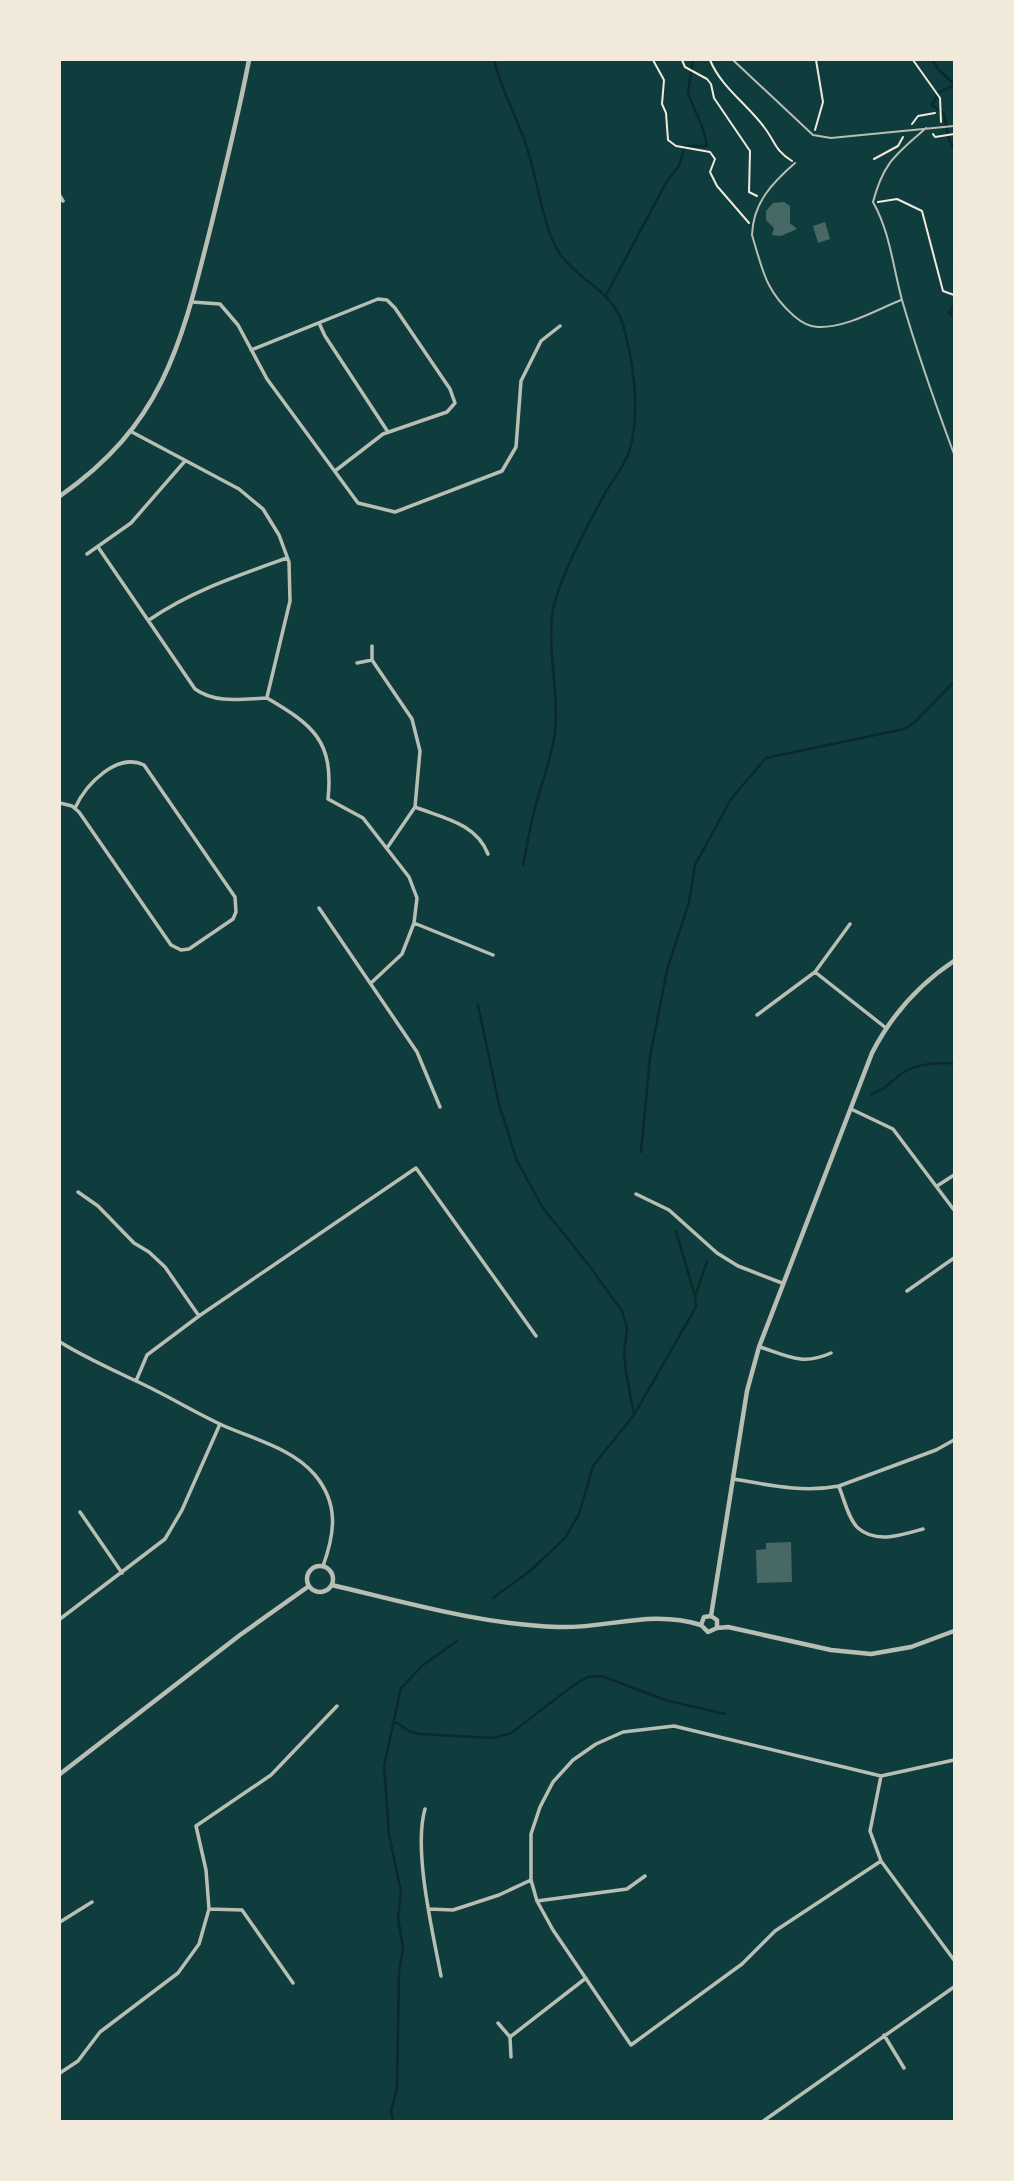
<svg xmlns="http://www.w3.org/2000/svg" width="1014" height="2181" font-family="'Libre Baskerville',serif">
<style>
.lines{fill:none;stroke-linecap:round;stroke-linejoin:round}
.stream{stroke:#0a2a2b;stroke-width:2.5}
.building{fill:#486865}
.path{stroke:#f1e9da;stroke-width:2}
.service{stroke:#b8beb3;stroke-width:2}
.minor{stroke:#b8beb3;stroke-width:3.5}
.tertiary{stroke:#b8beb3;stroke-width:4.5}
</style>
<rect width="100%" height="100%" fill="#0f3d3e"/>
<g class="lines">
<path class="stream" d="M 494,60 C 501,91 518,118 527,148 C 537,178 543,229 560,254 C 580,283 614,290 624,328 C 634,366 640,411 630,449 C 626,464 615,477 607,490 C 589,522 563,570 554,605 C 545,647 560,690 555,732 C 552,758 541,783 535,808 C 530,827 527,846 523,865
M 932,60 L 938,69 L 954,84
M 954,85 L 938,93 L 932,105 L 944,114 L 949,139 L 954,149
M 954,255 L 954,257
M 606,295 L 667,181 L 679,166 L 685,146 L 707,146 L 703,129 L 688,93 L 693,60
M 954,305 L 949,313 L 954,316
M 478,1005 L 499,1104 L 517,1161 L 543,1208 L 591,1268 L 622,1311 L 627,1328 L 624,1353 L 626,1372 L 634,1415
M 871,1094 C 885,1091 892,1079 904,1072 C 919,1063 938,1063 954,1063
M 641,1152 L 650,1057 L 667,970 L 689,902 L 695,865 L 731,799 L 766,758 L 904,729 L 914,723 L 954,682
M 696,1294 L 707,1261
M 493,1598 L 530,1571 L 565,1538 L 579,1514 L 593,1466 L 634,1415 L 696,1307 L 695,1296 L 676,1231
M 394,1721 L 409,1731 L 419,1734 L 494,1738 L 511,1733 L 574,1685 L 588,1677 L 602,1676 L 665,1700 L 725,1714
M 393,2122 L 391,2111 L 397,2088 L 399,1972 L 403,1949 L 398,1918 L 401,1892 L 389,1834 L 384,1766 L 401,1688 L 423,1665 L 457,1641"/>
</g>
<path class="building" d="M 784,202 L 790,206 L 790,223 L 797,229 L 781,236 L 772,235 L 774,228 L 766,220 L 766,211 L 773,203 Z
M 825,222 L 830,239 L 818,243 L 813,226 Z
M 791,1542 L 792,1582 L 757,1583 L 756,1550 L 766,1549 L 766,1543 Z"/>
<g class="lines">
<path class="path" d="M 653,60 L 664,80 L 662,104 L 666,113 L 668,140 L 676,146 L 710,152 L 715,159 L 710,172 L 717,186 L 749,223
M 682,60 L 685,67 L 707,79 L 711,84 L 714,98 L 750,151 L 749,192 L 757,196
M 710,60 C 721,87 747,104 764,127 C 775,141 775,151 792,161
M 913,60 L 940,98 L 941,122
M 912,124 L 918,116 L 935,113
M 815,130 L 823,102 L 816,60
M 933,134 L 935,137 L 954,134
M 874,159 L 898,146 L 903,137
M 878,202 L 897,199 L 922,211 L 943,291 L 954,295"/>
<path class="service" d="M 733,60 L 813,135 L 831,138 L 954,126
M 926,128 C 896,155 884,161 873,202 C 890,232 893,267 902,300 C 917,352 935,403 954,454
M 795,163 C 772,183 753,203 752,235 C 763,271 765,290 794,316 C 801,322 809,327 818,327 C 846,328 876,310 901,300"/>
<path class="minor" d="M 60,196 L 63,201
M 192,302 L 220,304 L 238,325 L 267,379 L 358,503 L 395,512 L 502,471 L 516,447 L 521,381 L 541,341 L 560,326
M 319,323 L 325,336 L 388,432
M 251,350 L 378,299 L 387,300 L 395,308 L 450,389 L 455,403 L 447,412 L 383,434 L 335,471
M 130,431 L 239,489 L 263,509 L 279,535 L 289,562 L 290,601 L 267,697
M 98,547 L 195,689 C 216,704 242,699 267,698
M 87,554 L 131,523 L 185,461
M 149,620 C 191,591 239,575 287,558
M 372,646 L 372,660 L 412,719 L 420,751 L 415,807 L 387,848
M 357,663 L 372,660
M 267,698 C 313,725 334,741 328,799 L 363,818 L 409,877 L 417,898 L 414,923 L 402,954 L 371,983
M 60,803 L 72,806 L 79,812 L 171,945 L 181,950 L 189,949 L 233,919 L 236,912 L 235,897 L 144,765 C 117,752 86,784 75,808
M 415,807 C 443,818 476,823 488,854
M 319,908 L 417,1052 L 440,1107
M 414,923 L 493,955
M 815,972 L 886,1028
M 757,1015 L 815,972 L 850,924
M 851,1109 L 893,1129 L 954,1210
M 937,1186 L 954,1175
M 78,1192 L 98,1206 L 134,1243 L 149,1252 L 165,1267 L 199,1316
M 636,1194 L 669,1210 L 717,1253 L 738,1266 L 782,1283
M 907,1291 L 954,1258
M 60,1342 C 84,1357 109,1368 136,1381 C 165,1394 192,1411 222,1425 C 253,1439 292,1448 315,1475 C 339,1504 335,1533 323,1566
M 760,1347 C 788,1356 802,1366 831,1353
M 136,1381 L 147,1355 L 199,1316 L 416,1168 L 536,1336
M 734,1479 C 769,1485 803,1493 839,1486 L 936,1450 L 954,1440
M 839,1487 C 844,1498 848,1519 858,1528 C 876,1544 902,1535 923,1529
M 80,1512 L 122,1573
M 60,1619 L 165,1539 L 182,1510 L 220,1424
M 881,1776 L 870,1831 L 881,1861 L 954,1960
M 425,1809 C 413,1850 433,1933 441,1976
M 881,1861 L 775,1931 L 742,1964 L 631,2045 L 553,1930 L 537,1901 L 531,1880 L 531,1834 L 540,1807 L 553,1782 L 573,1760 L 596,1744 L 623,1732 L 674,1726 L 881,1776 L 954,1760
M 537,1901 L 627,1889 L 645,1876
M 209,1909 L 242,1910 L 293,1983
M 429,1909 L 453,1910 L 499,1895 L 531,1880
M 60,1922 L 92,1902
M 498,2023 L 510,2037 L 586,1978
M 884,2035 L 904,2068
M 510,2037 L 511,2057
M 60,2073 L 78,2061 L 100,2032 L 178,1973 L 199,1944 L 209,1909 L 206,1870 L 196,1826 L 271,1775 L 337,1706
M 762,2122 L 954,1987"/>
<path class="tertiary" d="M 60,496 C 163,424 181,345 210,230 C 224,173 238,117 249,60
M307 1579a13 13 0 1 1 26 0a13 13 0 1 1-26 0Z
M 332,1585 C 404,1602 484,1625 558,1627 C 608,1629 649,1609 701,1625
M 711,1616 L 747,1391 L 759,1347 L 872,1053 C 892,1014 918,985 954,961
M 711,1616 L 717,1620 L 717,1628
M 701,1625 L 708,1632 L 717,1628 L 728,1627 L 831,1650 L 871,1654 L 911,1647 L 954,1631
M 701,1625 L 704,1617 L 711,1616
M 60,1774 L 240,1635 L 309,1586"/>
</g>
<rect width="1014" height="2181" fill="none" stroke="#f1e9da" stroke-width="122"/>
</svg>
